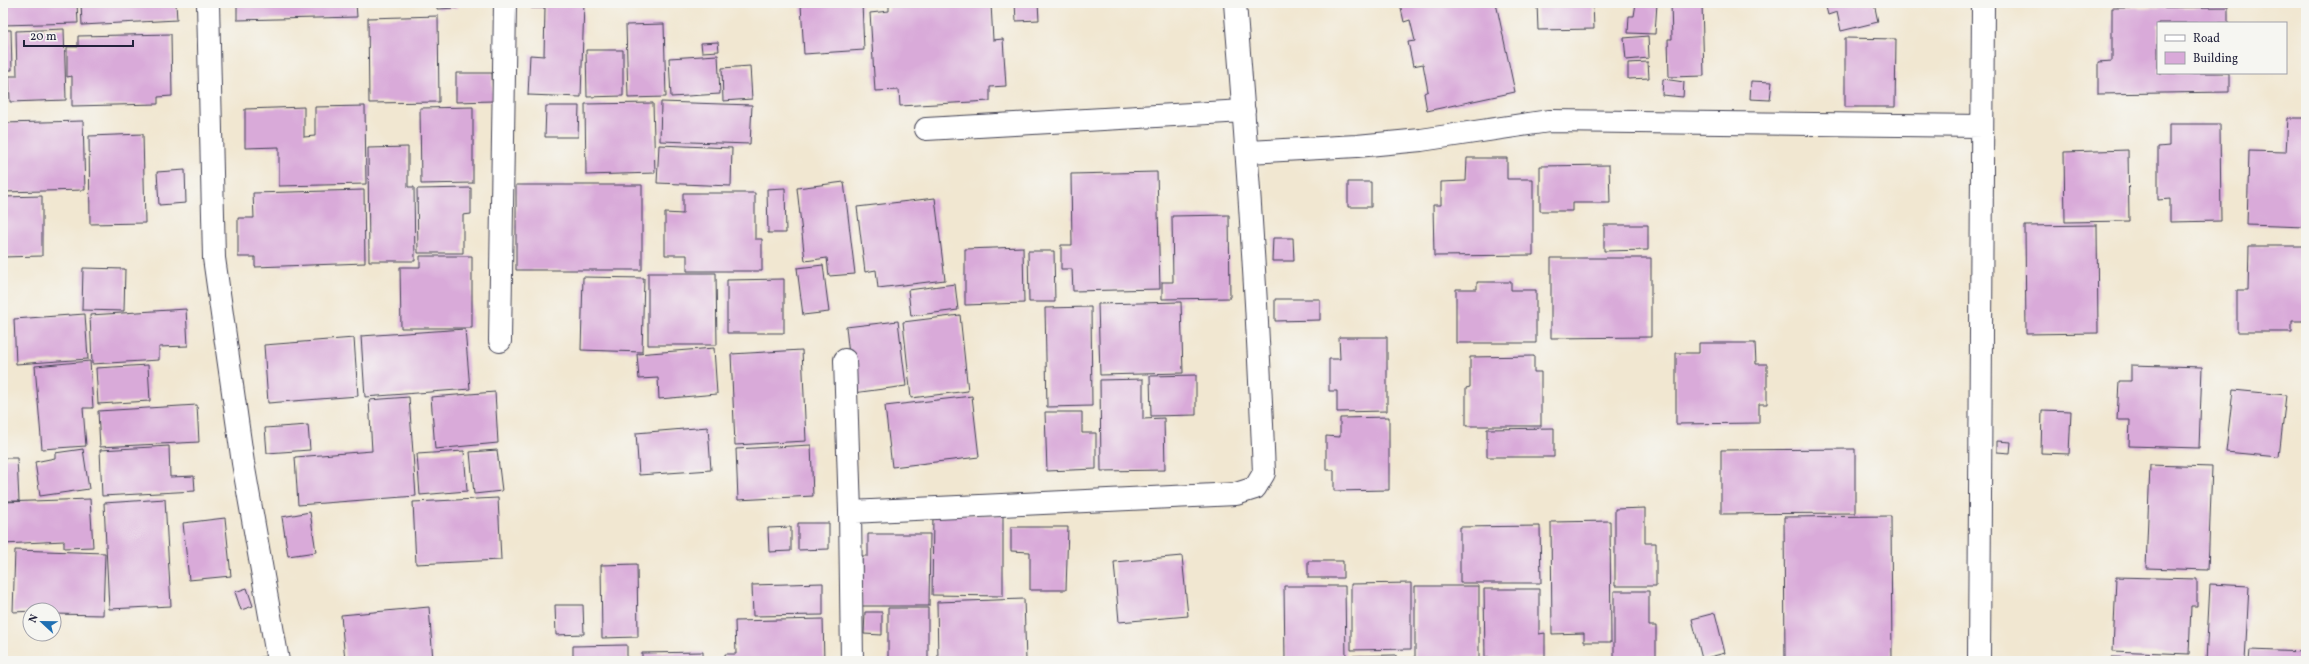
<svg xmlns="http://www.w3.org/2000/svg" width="2309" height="664" font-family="Vollkorn,serif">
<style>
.building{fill:#d9aad9}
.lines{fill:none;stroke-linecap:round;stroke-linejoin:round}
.minor-casing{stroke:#414052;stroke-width:24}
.minor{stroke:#fff;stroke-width:22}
</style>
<rect width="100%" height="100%" fill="#f6f6f2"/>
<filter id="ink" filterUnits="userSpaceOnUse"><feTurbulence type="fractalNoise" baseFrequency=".025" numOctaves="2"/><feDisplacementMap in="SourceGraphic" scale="8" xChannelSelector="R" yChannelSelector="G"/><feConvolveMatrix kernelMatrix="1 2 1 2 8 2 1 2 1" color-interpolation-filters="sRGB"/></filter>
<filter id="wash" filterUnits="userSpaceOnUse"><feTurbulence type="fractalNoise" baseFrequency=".012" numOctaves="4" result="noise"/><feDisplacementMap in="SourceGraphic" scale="16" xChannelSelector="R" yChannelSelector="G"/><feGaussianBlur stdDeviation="0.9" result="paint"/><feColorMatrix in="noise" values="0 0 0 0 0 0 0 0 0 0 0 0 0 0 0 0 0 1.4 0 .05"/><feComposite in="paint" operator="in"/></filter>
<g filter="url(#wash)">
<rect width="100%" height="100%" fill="#f1e7d1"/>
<g id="blocks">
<path class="building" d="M 3,3 L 77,3 L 78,23 L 3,25 Z
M 81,3 L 176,3 L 177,20 L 82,25 Z
M 237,3 L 356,3 L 357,17 L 237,20 Z
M 437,3 L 456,3 L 457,8 L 437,9 Z
M 531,3 L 584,3 L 581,97 L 528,95 L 530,55 L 544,56 L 545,8 L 531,8 Z
M 840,3 L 862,3 L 864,50 L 804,54 L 801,5 Z
M 889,3 L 991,4 L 993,40 L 1003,39 L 1006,86 L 990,87 L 990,101 L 900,106 L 899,90 L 875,91 L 870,13 L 889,11 Z
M 1015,3 L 1038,3 L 1039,20 L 1016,21 Z
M 1404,3 L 1496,3 L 1515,92 L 1427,111 L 1424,93 L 1428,91 L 1423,64 L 1413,66 L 1408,42 L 1415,41 L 1410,20 L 1404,22 L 1400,4 Z
M 1537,3 L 1593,3 L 1594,29 L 1538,30 Z
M 1636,3 L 1657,3 L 1655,34 L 1628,33 L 1629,16 L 1634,16 Z
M 1671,3 L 1702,3 L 1704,76 L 1669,77 L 1668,39 L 1672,39 Z
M 1825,3 L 1874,3 L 1878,22 L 1841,31 L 1837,12 L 1828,15 Z
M 2228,7 L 2228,23 L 2158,23 L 2158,73 L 2229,73 L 2229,92 L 2098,94 L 2098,62 L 2112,61 L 2112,8 Z
M 438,16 L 439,102 L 369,103 L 368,18 Z
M 664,24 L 666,97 L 628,98 L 626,25 Z
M 64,29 L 66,100 L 10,102 L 9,76 L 17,76 L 16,31 Z
M 3,30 L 11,30 L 12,70 L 3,70 Z
M 171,34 L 172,96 L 158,97 L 158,104 L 72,106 L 72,76 L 67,77 L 67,47 L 78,47 L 78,36 Z
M 1648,36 L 1649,58 L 1626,60 L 1624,38 Z
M 1845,38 L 1896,39 L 1895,107 L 1845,107 Z
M 718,42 L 719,51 L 702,52 L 701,43 Z
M 586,50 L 623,50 L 623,96 L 587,97 Z
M 718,55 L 720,94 L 671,97 L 669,58 Z
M 1648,62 L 1649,78 L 1628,79 L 1628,63 Z
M 750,66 L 752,99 L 723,101 L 722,68 Z
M 456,73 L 492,73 L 493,101 L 456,102 Z
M 1663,79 L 1684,82 L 1683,97 L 1662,95 Z
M 1751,81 L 1772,82 L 1770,100 L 1750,99 Z
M 661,102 L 752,105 L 750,144 L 660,141 Z
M 653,103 L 655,173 L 586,175 L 585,104 Z
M 365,106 L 366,184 L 279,186 L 279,147 L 245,148 L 245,109 L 304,107 L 304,137 L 315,136 L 315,107 Z
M 546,106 L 579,106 L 578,137 L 545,137 Z
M 473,107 L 473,183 L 421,184 L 420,108 Z
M 2288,118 L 2306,118 L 2306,227 L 2247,225 L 2249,151 L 2286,152 Z
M 83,121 L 85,190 L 3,192 L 3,123 Z
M 2169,124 L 2220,124 L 2221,221 L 2170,222 L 2170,199 L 2158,200 L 2158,147 L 2169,146 Z
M 143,134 L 145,223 L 90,224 L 89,136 Z
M 659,145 L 732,148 L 731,186 L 657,183 Z
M 408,147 L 408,187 L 414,187 L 415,261 L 369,261 L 368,148 Z
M 2128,150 L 2129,221 L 2065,222 L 2064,152 Z
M 1467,158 L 1507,158 L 1507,179 L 1533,179 L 1533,255 L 1434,256 L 1433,205 L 1441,205 L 1441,182 L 1466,181 Z
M 1609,165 L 1610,203 L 1572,203 L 1572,211 L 1540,211 L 1540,166 Z
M 185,170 L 186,203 L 159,205 L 157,172 Z
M 1157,172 L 1160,289 L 1073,291 L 1072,269 L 1061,269 L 1061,245 L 1072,245 L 1071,174 Z
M 844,182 L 855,274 L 829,276 L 827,258 L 805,261 L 797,188 Z
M 1348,182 L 1371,182 L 1371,207 L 1348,207 Z
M 516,185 L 642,185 L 642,270 L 516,270 Z
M 471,188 L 471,214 L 463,215 L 463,253 L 418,253 L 417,189 Z
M 785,188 L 786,233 L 768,233 L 767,189 Z
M 364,190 L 365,263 L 255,267 L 255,257 L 238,257 L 238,218 L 254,218 L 253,193 Z
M 683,193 L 755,193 L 755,239 L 762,239 L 762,271 L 687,271 L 687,255 L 665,255 L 665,213 L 683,214 Z
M 42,196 L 42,256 L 3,257 L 3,197 Z
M 935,198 L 945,280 L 878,288 L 876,270 L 865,272 L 857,207 Z
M 1229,215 L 1230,298 L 1162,299 L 1162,282 L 1173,282 L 1172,216 Z
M 1604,225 L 1648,225 L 1648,250 L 1604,251 Z
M 2097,225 L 2098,333 L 2026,334 L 2025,226 Z
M 1273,238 L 1293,238 L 1294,261 L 1272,261 Z
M 2249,246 L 2306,246 L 2306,321 L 2292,321 L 2292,332 L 2237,332 L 2237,290 L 2248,290 Z
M 1023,247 L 1024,303 L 965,305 L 965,249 Z
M 1028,251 L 1054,251 L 1055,302 L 1029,302 Z
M 420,256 L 472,256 L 472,328 L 401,328 L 400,267 L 420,267 Z
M 1551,258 L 1651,258 L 1651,337 L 1551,338 Z
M 823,265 L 829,312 L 803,315 L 797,268 Z
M 83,268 L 125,269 L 124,311 L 82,310 Z
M 648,273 L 716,273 L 717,345 L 648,345 Z
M 583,277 L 644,278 L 642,352 L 581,350 Z
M 784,279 L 784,333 L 727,333 L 727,280 Z
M 1477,282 L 1511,282 L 1511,290 L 1536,290 L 1536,343 L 1456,343 L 1456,289 L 1477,289 Z
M 955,284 L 958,310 L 911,316 L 908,290 Z
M 1275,299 L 1320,299 L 1320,320 L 1275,321 Z
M 1181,302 L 1183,373 L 1100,375 L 1098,304 Z
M 1091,307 L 1092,406 L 1047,407 L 1045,308 Z
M 186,309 L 188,346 L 159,347 L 159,360 L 92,364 L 90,315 Z
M 85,314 L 88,359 L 16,364 L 14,319 Z
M 960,315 L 968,391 L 911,398 L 903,322 Z
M 898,321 L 906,386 L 853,393 L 846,327 Z
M 465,329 L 470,389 L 365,397 L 361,336 Z
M 1339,337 L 1387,337 L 1387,411 L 1337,412 L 1337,391 L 1329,391 L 1329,359 L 1340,359 Z
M 354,338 L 358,396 L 268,403 L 264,345 Z
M 1699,343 L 1755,343 L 1756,364 L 1767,364 L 1767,404 L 1759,404 L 1759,423 L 1676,424 L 1676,353 L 1699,353 Z
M 714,348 L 717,394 L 659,399 L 658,378 L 639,379 L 637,354 Z
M 802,350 L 806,441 L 735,445 L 731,354 Z
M 1534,356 L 1534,372 L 1541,372 L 1541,426 L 1466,426 L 1466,388 L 1470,387 L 1470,357 Z
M 90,361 L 93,408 L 83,408 L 86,446 L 42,449 L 35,366 Z
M 148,365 L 150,401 L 98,404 L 96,368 Z
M 2131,365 L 2202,367 L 2199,448 L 2129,446 L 2130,420 L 2117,420 L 2119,381 L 2131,381 Z
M 1196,375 L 1196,415 L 1151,416 L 1150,376 Z
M 1143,379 L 1143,419 L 1164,418 L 1165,470 L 1101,471 L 1100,380 Z
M 2233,390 L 2286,395 L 2279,457 L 2226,452 Z
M 495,392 L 498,443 L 435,449 L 431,397 Z
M 972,396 L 979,457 L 892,467 L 885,406 Z
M 409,397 L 416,496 L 298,505 L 295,457 L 372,451 L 369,400 Z
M 197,405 L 199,442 L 100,447 L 98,411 Z
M 2042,410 L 2071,411 L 2069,454 L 2041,453 Z
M 1045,412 L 1082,412 L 1082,433 L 1096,433 L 1096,469 L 1047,471 Z
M 1389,417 L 1389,490 L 1334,491 L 1334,470 L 1326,470 L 1326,436 L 1340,437 L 1340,418 Z
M 308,425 L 310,450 L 267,453 L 265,428 Z
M 708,427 L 711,470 L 639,475 L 636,433 Z
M 1554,428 L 1554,457 L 1487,457 L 1487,429 Z
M 1997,441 L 2011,442 L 2010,453 L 1997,452 Z
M 811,445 L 813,496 L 738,500 L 736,449 Z
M 169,446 L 170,477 L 194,476 L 195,491 L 102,496 L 100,450 Z
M 83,449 L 89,489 L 40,496 L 35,462 L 55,458 L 55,453 Z
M 1855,449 L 1855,513 L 1721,514 L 1721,450 Z
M 497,450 L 502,491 L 474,494 L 470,452 Z
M 464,451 L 467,491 L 420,495 L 417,454 Z
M 3,458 L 17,458 L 19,501 L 3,501 Z
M 2150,465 L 2212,467 L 2208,570 L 2146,568 Z
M 498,498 L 501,560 L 416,564 L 413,502 Z
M 90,499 L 93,547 L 64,548 L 64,541 L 3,544 L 3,502 Z
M 165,499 L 171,606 L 109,609 L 104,503 Z
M 1645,508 L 1645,543 L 1656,543 L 1656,586 L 1615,586 L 1615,509 Z
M 310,512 L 316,552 L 288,556 L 282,517 Z
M 933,514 L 1003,515 L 1003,596 L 932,595 Z
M 1891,516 L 1892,661 L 1785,661 L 1784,517 Z
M 225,518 L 231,576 L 189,580 L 183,523 Z
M 1610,521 L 1611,642 L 1584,642 L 1584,633 L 1552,634 L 1551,522 Z
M 798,523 L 829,523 L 829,549 L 798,550 Z
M 1540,526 L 1541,583 L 1460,583 L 1460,527 Z
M 791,527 L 791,551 L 769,552 L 768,528 Z
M 1011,527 L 1068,527 L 1066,590 L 1030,590 L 1030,552 L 1011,551 Z
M 868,534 L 930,534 L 929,606 L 861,606 L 862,556 L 868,556 Z
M 15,550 L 105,553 L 103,615 L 54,614 L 54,610 L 13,612 Z
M 1182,556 L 1188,616 L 1119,622 L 1114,562 Z
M 1308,561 L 1343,561 L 1343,578 L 1308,578 Z
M 637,564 L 638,637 L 602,638 L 601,565 Z
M 2116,577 L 2197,579 L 2197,606 L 2191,606 L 2189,654 L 2113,651 Z
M 823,583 L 823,615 L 753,616 L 752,585 Z
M 1411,583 L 1411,649 L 1351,650 L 1351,584 Z
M 2210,584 L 2249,586 L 2245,661 L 2206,661 Z
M 1284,586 L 1345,586 L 1346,661 L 1285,661 Z
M 1415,586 L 1479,586 L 1479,661 L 1415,661 Z
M 247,588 L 253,606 L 241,610 L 235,592 Z
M 1484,589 L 1539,589 L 1539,634 L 1545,633 L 1545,657 L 1485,658 Z
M 1614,591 L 1649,591 L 1649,626 L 1656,626 L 1656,661 L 1614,661 Z
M 1024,599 L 1026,661 L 938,661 L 937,602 Z
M 555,605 L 583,605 L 584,634 L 556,635 Z
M 429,607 L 433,661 L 345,661 L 341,615 Z
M 888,608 L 928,608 L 928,661 L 888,661 Z
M 865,612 L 882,612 L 882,635 L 864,634 Z
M 1715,613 L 1725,653 L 1702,659 L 1692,619 Z
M 823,619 L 824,661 L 725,661 L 725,654 L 736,654 L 735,621 Z
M 627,645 L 627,661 L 573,661 L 573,646 Z
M 2250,650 L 2306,652 L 2306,661 L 2249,661 Z
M 703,652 L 703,661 L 642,661 L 642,653 Z
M 1396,655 L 1396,661 L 1350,661 L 1350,656 Z
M 269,656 L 270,661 L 244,661 L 244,660 Z
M 2111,657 L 2182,660 L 2182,661 L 2111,661 Z"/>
</g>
</g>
<g filter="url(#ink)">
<use href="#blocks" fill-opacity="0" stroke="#414052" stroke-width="1"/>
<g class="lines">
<g class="minor-casing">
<path id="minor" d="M 208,3 L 214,258 L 243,463 L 278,661
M 926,129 L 1244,111
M 1248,152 L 1357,146 L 1421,140 L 1549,121 L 1982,126
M 500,341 L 505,3
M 845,360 L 850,512 L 852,661
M 850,512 L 1236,494 L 1255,488 L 1264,473 C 1258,316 1248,160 1235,3
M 1979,661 L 1983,3"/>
</g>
<use href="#minor" class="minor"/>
</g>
</g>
<rect width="2309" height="664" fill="none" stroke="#f6f6f2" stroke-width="16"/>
<rect x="2157" y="22" width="130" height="52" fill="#f6f6f2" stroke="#a1a1a9"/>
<rect x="2165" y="35" width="20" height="6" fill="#ffffff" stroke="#a1a1a9"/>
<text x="2193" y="42" font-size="12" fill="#22223b">Road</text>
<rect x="2165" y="52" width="20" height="12" fill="#d9aad9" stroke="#a1a1a9"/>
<text x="2193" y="62" font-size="12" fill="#22223b">Building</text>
<g transform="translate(42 622) rotate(292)"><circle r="19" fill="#f6f6f2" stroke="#a1a1a9"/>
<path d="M0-3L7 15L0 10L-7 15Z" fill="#1f6fb2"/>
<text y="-6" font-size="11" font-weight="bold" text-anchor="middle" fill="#22223b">N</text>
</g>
<path d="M24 40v6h109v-6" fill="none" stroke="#22223b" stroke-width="2"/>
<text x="30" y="40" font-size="12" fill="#22223b" stroke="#f6f6f2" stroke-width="3" paint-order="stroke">20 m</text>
</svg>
